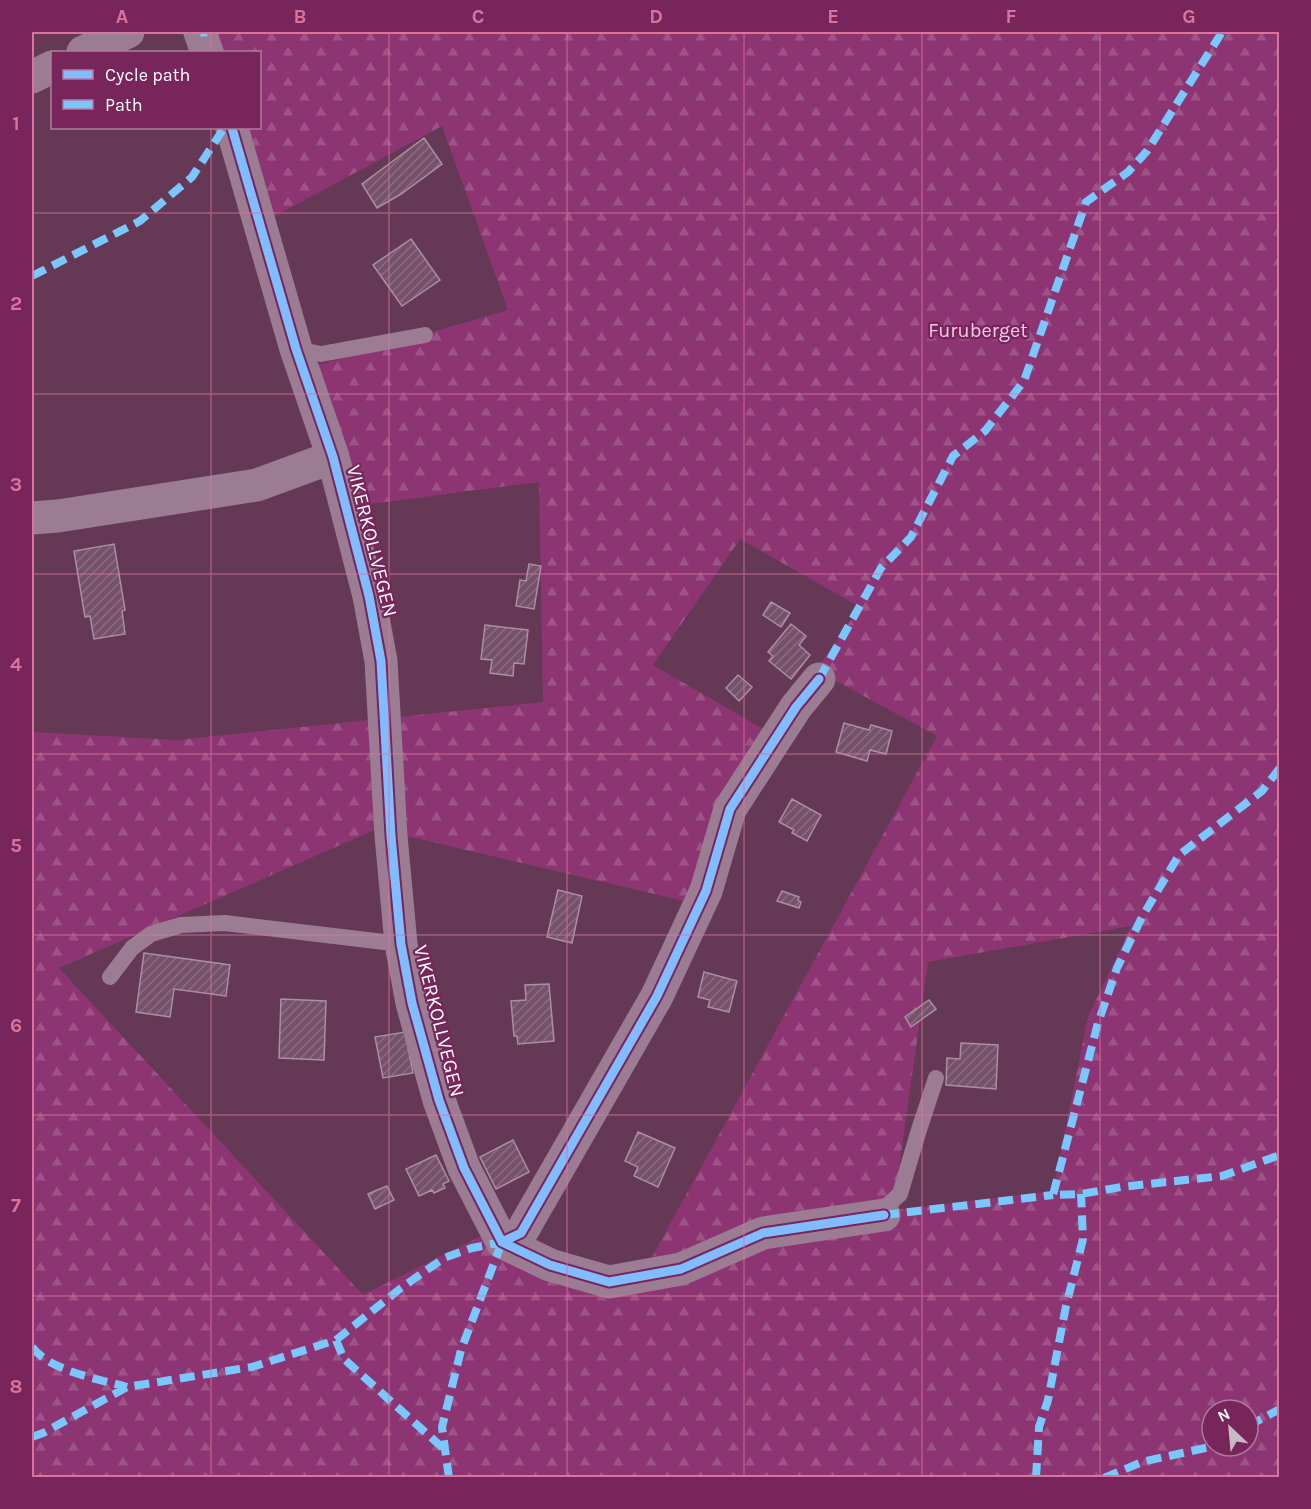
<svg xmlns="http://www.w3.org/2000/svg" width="1311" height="1509" font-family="Karla,sans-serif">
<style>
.forest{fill:url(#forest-firs);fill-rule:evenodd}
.building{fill:url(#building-hatch);stroke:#ab8fa2;stroke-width:1.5}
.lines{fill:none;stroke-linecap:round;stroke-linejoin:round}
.service{stroke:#9c7c92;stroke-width:16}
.minor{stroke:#9c7c92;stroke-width:33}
.quiet{stroke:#7ac7fe;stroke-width:8;stroke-dasharray:15 8;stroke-linecap:butt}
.cycleway-casing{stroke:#78255c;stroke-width:13}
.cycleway{stroke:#80bcff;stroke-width:9}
.grid{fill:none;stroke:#da749d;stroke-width:1.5;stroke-opacity:0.55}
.labels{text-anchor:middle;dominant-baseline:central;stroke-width:4.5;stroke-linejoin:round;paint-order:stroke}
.park-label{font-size:20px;fill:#f3c9e5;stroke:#78255c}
.street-label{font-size:20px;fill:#fff;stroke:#78255c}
.neatline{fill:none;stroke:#da749d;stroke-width:2}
.grid-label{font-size:20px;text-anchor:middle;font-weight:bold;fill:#da749d}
</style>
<defs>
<pattern id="forest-firs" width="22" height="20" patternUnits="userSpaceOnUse" patternTransform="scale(1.5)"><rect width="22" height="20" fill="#8d3572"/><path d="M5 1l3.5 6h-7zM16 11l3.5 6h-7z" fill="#9e5387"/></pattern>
<pattern id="building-hatch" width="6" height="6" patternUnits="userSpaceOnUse" patternTransform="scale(1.5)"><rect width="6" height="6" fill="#76516a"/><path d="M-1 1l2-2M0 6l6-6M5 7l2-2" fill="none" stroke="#8b6b80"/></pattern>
</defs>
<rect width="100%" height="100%" fill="#653856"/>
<path class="forest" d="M 182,32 L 1279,32 L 1279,1477 L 32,1477 L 32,732 L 177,740 L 543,702 L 539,482 L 339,508 L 295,372 L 508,310 L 442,126 L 249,230 L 214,128 L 260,128 L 260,52 L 189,52 ZM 740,539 L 860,607 L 816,670 L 937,736 L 646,1268 L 612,1274 L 485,1234 L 363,1295 L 59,968 L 377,829 L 710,907 L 732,814 L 777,737 L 653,665 ZM 1131,926 L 1088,1017 L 1053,1191 L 893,1210 L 928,962 ZM 1212,1410 L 1248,1410 L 1248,1446 L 1212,1446 Z"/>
<path class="building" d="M 424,138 L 442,164 L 401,194 L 377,208 L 362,184 Z
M 411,239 L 440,280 L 402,306 L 373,265 Z
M 114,544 L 125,610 L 122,611 L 125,634 L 94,639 L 90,616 L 85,617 L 74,551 Z
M 529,564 L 541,566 L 534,609 L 516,606 L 520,580 L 526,581 Z
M 771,602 L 790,613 L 781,627 L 763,615 Z
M 791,624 L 806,636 L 799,645 L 810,655 L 791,679 L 769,661 L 773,656 L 768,652 Z
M 485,625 L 528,630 L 524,664 L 514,663 L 513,676 L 490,673 L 492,660 L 481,659 Z
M 738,675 L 752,687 L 739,701 L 726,688 Z
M 844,723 L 869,730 L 871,725 L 892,731 L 886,754 L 870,750 L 867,761 L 836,752 Z
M 792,799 L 821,815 L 807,841 L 792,833 L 794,830 L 779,822 Z
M 558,890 L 582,896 L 572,943 L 547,937 Z
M 782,891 L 799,897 L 798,900 L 801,902 L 799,908 L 777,901 Z
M 144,953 L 230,965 L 226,996 L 174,989 L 170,1017 L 136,1012 Z
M 704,972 L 737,981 L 729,1012 L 708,1007 L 710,1000 L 698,997 Z
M 549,984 L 554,1041 L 518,1044 L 517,1036 L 514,1036 L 511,1001 L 526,1000 L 525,985 Z
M 281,999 L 326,1001 L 324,1060 L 279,1058 Z
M 929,1000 L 936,1009 L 911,1027 L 905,1017 Z
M 405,1032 L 413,1073 L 383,1078 L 375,1037 Z
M 961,1043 L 998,1045 L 996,1089 L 946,1085 L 947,1058 L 960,1059 Z
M 638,1132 L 675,1148 L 658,1187 L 634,1176 L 638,1167 L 625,1161 Z
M 513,1140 L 529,1172 L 496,1189 L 480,1157 Z
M 436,1155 L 449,1181 L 443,1184 L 445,1188 L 434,1193 L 432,1190 L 419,1196 L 406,1169 Z
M 387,1186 L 394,1200 L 375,1209 L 368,1194 Z"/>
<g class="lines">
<path class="service" d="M 296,349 L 321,354 L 425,335
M 110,977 L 132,948 L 151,934 L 181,925 L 225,923 L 401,944
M 877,1215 L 900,1194 L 918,1133 L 936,1078"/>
<path class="minor" d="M 200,32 L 207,52
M 83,52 L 128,32
M 32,77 L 52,67
M 232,128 L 296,349 L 333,457 L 369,596 L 381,661 L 391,836 L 401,944 L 412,1003 L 439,1100 L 464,1168 L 502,1242
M 32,518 L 58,516 L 257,485 L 333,457
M 502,1242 L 521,1233 L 657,996 L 706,891 L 730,809 L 796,707 L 819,679
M 502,1242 L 550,1265 L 609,1282 L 681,1269 L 763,1233 L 884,1215"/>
<path class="quiet" d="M 200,33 L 207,32
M 32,276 L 140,221 L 192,177 L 224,128
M 819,679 L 881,568 L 911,537 L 953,456 L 985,431 L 1024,381 L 1086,202 L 1128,172 L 1147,151 L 1222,32
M 1280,768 L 1262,791 L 1179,855 L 1142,917 L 1117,968 L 1098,1023 L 1053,1195 L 1081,1194 L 1121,1187 L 1222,1176 L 1280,1155
M 884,1215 L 1053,1195
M 336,1340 L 344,1359 L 445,1450
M 32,1347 C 50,1371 99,1379 127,1387
M 1248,1426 L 1280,1409
M 32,1437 L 43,1433 L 127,1387 L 252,1367 L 336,1340 L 401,1288 L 444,1258 L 472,1248 L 502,1242
M 449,1478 L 442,1427 L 461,1350 L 502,1242
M 1036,1478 L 1039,1427 L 1048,1400 L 1066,1306 L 1083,1239 L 1081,1194
M 1104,1478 L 1142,1462 L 1214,1446"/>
<g class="cycleway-casing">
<path id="cycleway" d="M 232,128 L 296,349 L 333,457 L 369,596 L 381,661 L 391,836 L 401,944 L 412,1003 L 439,1100 L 464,1168 L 502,1242
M 502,1242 L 521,1233 L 657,996 L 706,891 L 730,809 L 796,707 L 819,679
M 502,1242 L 550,1265 L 609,1282 L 681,1269 L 763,1233 L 884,1215"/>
</g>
<use href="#cycleway" class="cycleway"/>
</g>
<path class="grid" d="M 211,32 L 211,52M 389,32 L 389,1478M 567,32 L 567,1478M 744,32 L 744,1478M 922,32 L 922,1478M 1100,32 L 1100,1478M 211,128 L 211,1478M 32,213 L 1280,213M 32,394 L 1280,394M 32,574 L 1280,574M 32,754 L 1280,754M 32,935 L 1280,935M 32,1115 L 1280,1115M 32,1296 L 1280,1296"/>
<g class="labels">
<g class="park-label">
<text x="978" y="330">Furuberget</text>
</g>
<g class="street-label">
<text transform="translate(372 541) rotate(76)">VIKERKOLLVEGEN</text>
<text transform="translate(439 1021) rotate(76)">VIKERKOLLVEGEN</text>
</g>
</g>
<rect width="1311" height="1509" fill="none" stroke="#78255c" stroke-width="66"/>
<rect x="51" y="51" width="210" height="78" fill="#78255c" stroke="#ae7c9d" stroke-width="1.5"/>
<rect x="63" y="70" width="30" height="9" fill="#80bcff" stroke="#ae7c9d" stroke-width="1.5"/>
<text x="105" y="81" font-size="18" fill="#ffffff">Cycle path</text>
<rect x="63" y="100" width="30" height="9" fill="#7ac7fe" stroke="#ae7c9d" stroke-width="1.5"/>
<text x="105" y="111" font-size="18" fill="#ffffff">Path</text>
<g transform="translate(1230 1428) rotate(334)"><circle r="28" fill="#78255c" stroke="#ae7c9d" stroke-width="1.5"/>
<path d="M0-4.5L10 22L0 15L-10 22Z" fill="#c9b9c4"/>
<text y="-9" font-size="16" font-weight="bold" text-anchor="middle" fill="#ffffff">N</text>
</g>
<rect x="33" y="33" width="1245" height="1443" class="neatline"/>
<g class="grid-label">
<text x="122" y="23">A</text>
<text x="300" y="23">B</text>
<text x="478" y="23">C</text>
<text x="656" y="23">D</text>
<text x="833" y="23">E</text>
<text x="1011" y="23">F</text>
<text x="1189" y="23">G</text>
<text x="16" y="130">1</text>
<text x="16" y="310">2</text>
<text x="16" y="491">3</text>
<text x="16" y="671">4</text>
<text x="16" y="852">5</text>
<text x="16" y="1032">6</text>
<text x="16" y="1212">7</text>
<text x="16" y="1393">8</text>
</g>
</svg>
